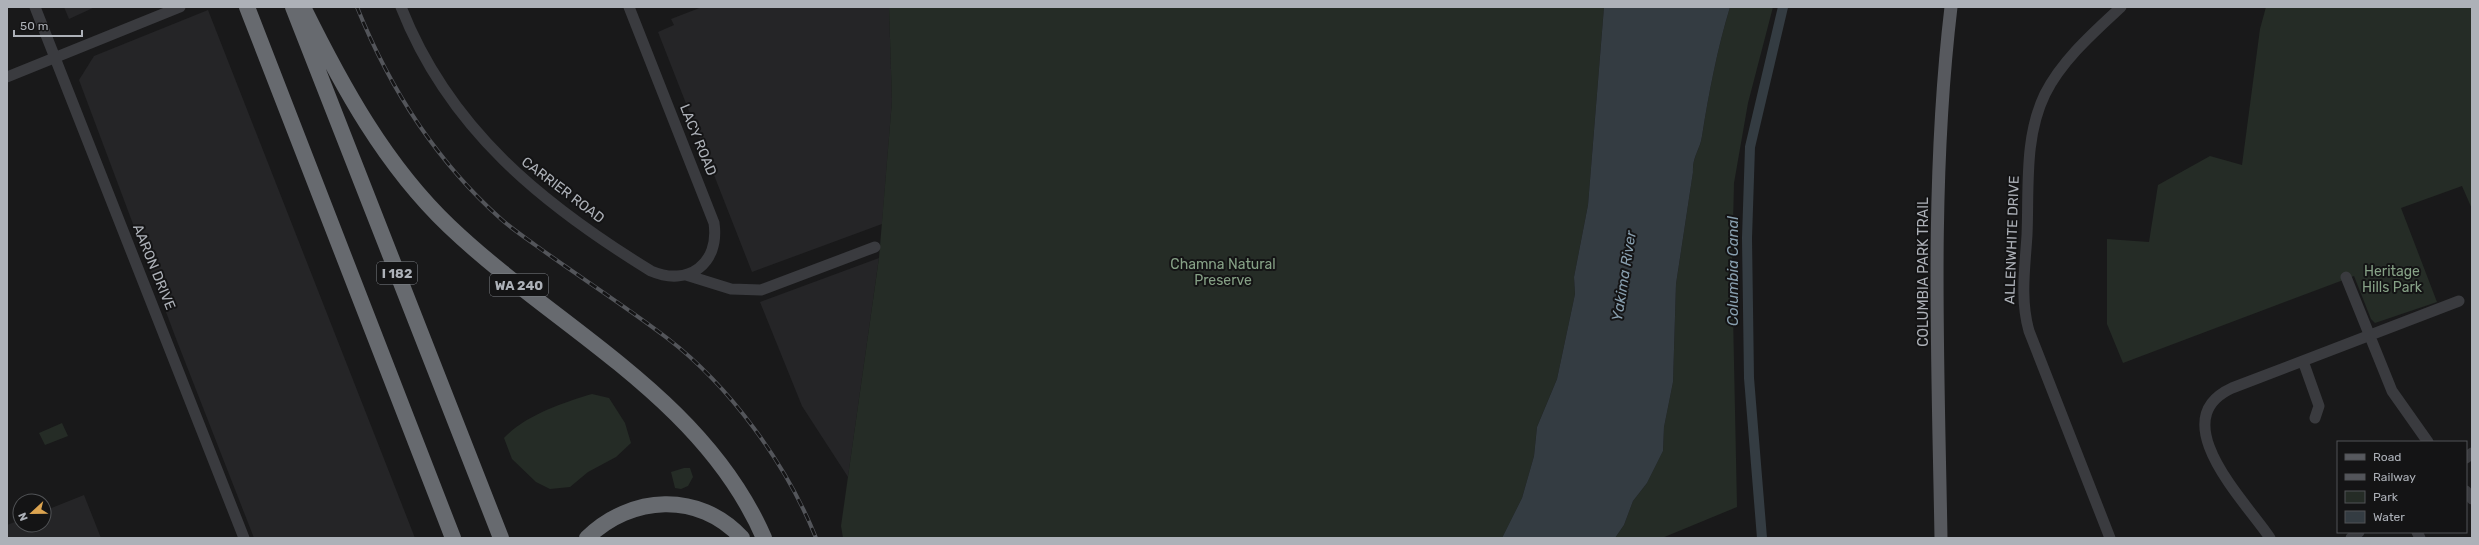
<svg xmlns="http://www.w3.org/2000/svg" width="2479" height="545" font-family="Rubik,sans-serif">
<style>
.built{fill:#252527}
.green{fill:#252c26}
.water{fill:#343c42}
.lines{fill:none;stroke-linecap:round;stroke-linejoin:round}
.canal{stroke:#343c42;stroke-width:10}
.minor{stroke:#3a3b3f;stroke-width:11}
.major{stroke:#57595e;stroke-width:13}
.highway{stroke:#676a6f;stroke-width:16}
.rail-casing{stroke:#53555a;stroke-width:4}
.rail{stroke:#141415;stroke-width:2.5;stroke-dasharray:8;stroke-linecap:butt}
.labels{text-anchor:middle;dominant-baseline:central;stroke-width:4;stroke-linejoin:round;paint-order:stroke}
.shield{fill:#141415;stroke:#7f8287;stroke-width:1}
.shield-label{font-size:13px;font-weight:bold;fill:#adb1b8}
.street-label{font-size:14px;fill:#adb1b8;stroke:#141415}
.park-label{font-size:14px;fill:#86a186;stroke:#141415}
.water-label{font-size:15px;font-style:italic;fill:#889faf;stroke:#141415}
</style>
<rect width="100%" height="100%" fill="#19191a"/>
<path class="built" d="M 64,7 L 95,7 L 69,19 Z
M 702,7 L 889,7 L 892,101 L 882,224 L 752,272 L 658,32 L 674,25 L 671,19 Z
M 208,10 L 415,538 L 254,538 L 175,336 L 79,80 L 94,56 Z
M 879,258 L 848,477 L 802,406 L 760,302 Z
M 84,495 L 101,538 L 7,538 L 7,525 L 20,520 L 20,525 L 44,525 L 44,511 Z"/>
<path class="green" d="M 889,7 L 1604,7 L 1588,205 L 1574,277 L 1575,294 L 1557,379 L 1537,427 L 1534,456 L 1522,498 L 1502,538 L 843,538 L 841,526 L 879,258 L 892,101 Z
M 1730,7 L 1773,7 L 1748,103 L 1734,183 L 1732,266 L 1737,507 L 1662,538 L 1615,538 L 1624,525 L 1633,501 L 1647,483 L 1663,451 L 1664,427 L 1673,382 L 1676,284 L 1693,172 C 1692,157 1700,150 1702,136 C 1709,92 1717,50 1730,7 Z
M 2266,7 L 2472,7 L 2472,209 L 2462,186 L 2401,208 L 2437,302 L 2375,323 L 2371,319 L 2354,276 L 2123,363 L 2107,324 L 2107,239 L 2149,242 L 2158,185 L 2210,156 L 2242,165 L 2260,29 Z
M 592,394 L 609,398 L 625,423 L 631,443 L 616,457 L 588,472 L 570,487 L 550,489 L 536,482 L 512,459 L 504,438 C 526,415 562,403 592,394 Z
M 62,423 L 68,436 L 45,445 L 39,433 Z
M 684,468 L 690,468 L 693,477 L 688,486 L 681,489 L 675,488 L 671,472 Z"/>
<path class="water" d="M 1604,7 L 1730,7 C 1717,50 1709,92 1702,136 C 1700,150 1692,157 1693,172 L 1676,284 L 1673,382 L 1664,427 L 1663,451 L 1647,483 L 1633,501 L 1624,525 L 1615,538 L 1502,538 L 1522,498 L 1534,456 L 1537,427 L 1557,379 L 1575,294 L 1574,277 L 1588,205 Z"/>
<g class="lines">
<path class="canal" d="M 1762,538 L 1749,378 L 1747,238 L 1750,147 L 1783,7"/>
<path class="minor" d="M 35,7 L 244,538
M 401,7 C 449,129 542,204 651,271 C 688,287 720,264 714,223 L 629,7
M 7,77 L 180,7
M 686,275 L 731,289 L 761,290 L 875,247
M 2346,277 L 2392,391 L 2428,442
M 2303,361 L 2319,406 L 2315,418
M 2466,458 L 2472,453
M 2466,491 L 2472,499
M 2417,532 L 2420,538
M 2110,538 L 2029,331 C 2020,300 2025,267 2027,235 C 2029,188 2024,137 2045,94 C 2062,60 2094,32 2121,7
M 2270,538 C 2247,503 2162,420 2232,388 L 2459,301
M 2351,538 L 2359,532"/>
<path class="major" d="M 1941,538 C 1938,361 1930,183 1951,7"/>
<path class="highway" d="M 247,7 L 453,538
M 293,7 L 501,538
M 303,7 C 342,86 385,165 449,226 C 556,328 703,397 764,538
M 587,538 C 631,495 699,491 742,538"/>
<g class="rail-casing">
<path id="rail" d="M 357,7 C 389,87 436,161 501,219 C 512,229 526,238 538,247 C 581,278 625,306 667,338 C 730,386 787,465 816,538"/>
</g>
<use href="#rail" class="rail"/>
</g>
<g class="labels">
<g class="shield">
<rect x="377" y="262" width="40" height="22" rx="3"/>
<rect x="490" y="274" width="58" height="22" rx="3"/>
</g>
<g class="shield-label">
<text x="397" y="273">I 182</text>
<text x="519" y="285">WA 240</text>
</g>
<g class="street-label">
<text transform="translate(698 140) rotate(68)">LACY ROAD</text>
<text transform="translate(563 190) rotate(37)">CARRIER ROAD</text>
<text transform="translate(2012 240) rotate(-88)">ALLENWHITE DRIVE</text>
<text transform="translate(154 267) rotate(68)">AARON DRIVE</text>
<text transform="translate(1923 272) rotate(-90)">COLUMBIA PARK TRAIL</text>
</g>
<g class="park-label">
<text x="1223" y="264">Chamna Natural<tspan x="1223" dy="16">Preserve</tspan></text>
<text x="2392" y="271">Heritage<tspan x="2392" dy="16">Hills Park</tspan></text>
</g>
<g class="water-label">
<text transform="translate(1733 271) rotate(-90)">Columbia Canal</text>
<text transform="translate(1624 276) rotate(-81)">Yakima River</text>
</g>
</g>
<rect width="2479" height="545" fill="none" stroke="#adb1b8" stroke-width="16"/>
<rect x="2337" y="441" width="130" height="92" fill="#141415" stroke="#515356"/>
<rect x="2345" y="454" width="20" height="6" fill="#57595e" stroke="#515356"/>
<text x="2373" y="461" font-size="12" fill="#adb1b8">Road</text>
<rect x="2345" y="474" width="20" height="6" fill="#53555a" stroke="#515356"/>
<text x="2373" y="481" font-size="12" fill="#adb1b8">Railway</text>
<rect x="2345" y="491" width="20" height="12" fill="#252c26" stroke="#515356"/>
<text x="2373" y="501" font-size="12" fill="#adb1b8">Park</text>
<rect x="2345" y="511" width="20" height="12" fill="#343c42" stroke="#515356"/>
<text x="2373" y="521" font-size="12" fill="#adb1b8">Water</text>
<g transform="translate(32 513) rotate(248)"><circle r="19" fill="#141415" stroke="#515356"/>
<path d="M0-3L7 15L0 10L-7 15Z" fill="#dca450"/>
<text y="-6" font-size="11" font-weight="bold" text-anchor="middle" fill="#adb1b8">N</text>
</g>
<path d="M14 30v6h68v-6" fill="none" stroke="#adb1b8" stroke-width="2"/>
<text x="20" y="30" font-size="12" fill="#adb1b8" stroke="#141415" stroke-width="3" paint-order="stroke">50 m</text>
</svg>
